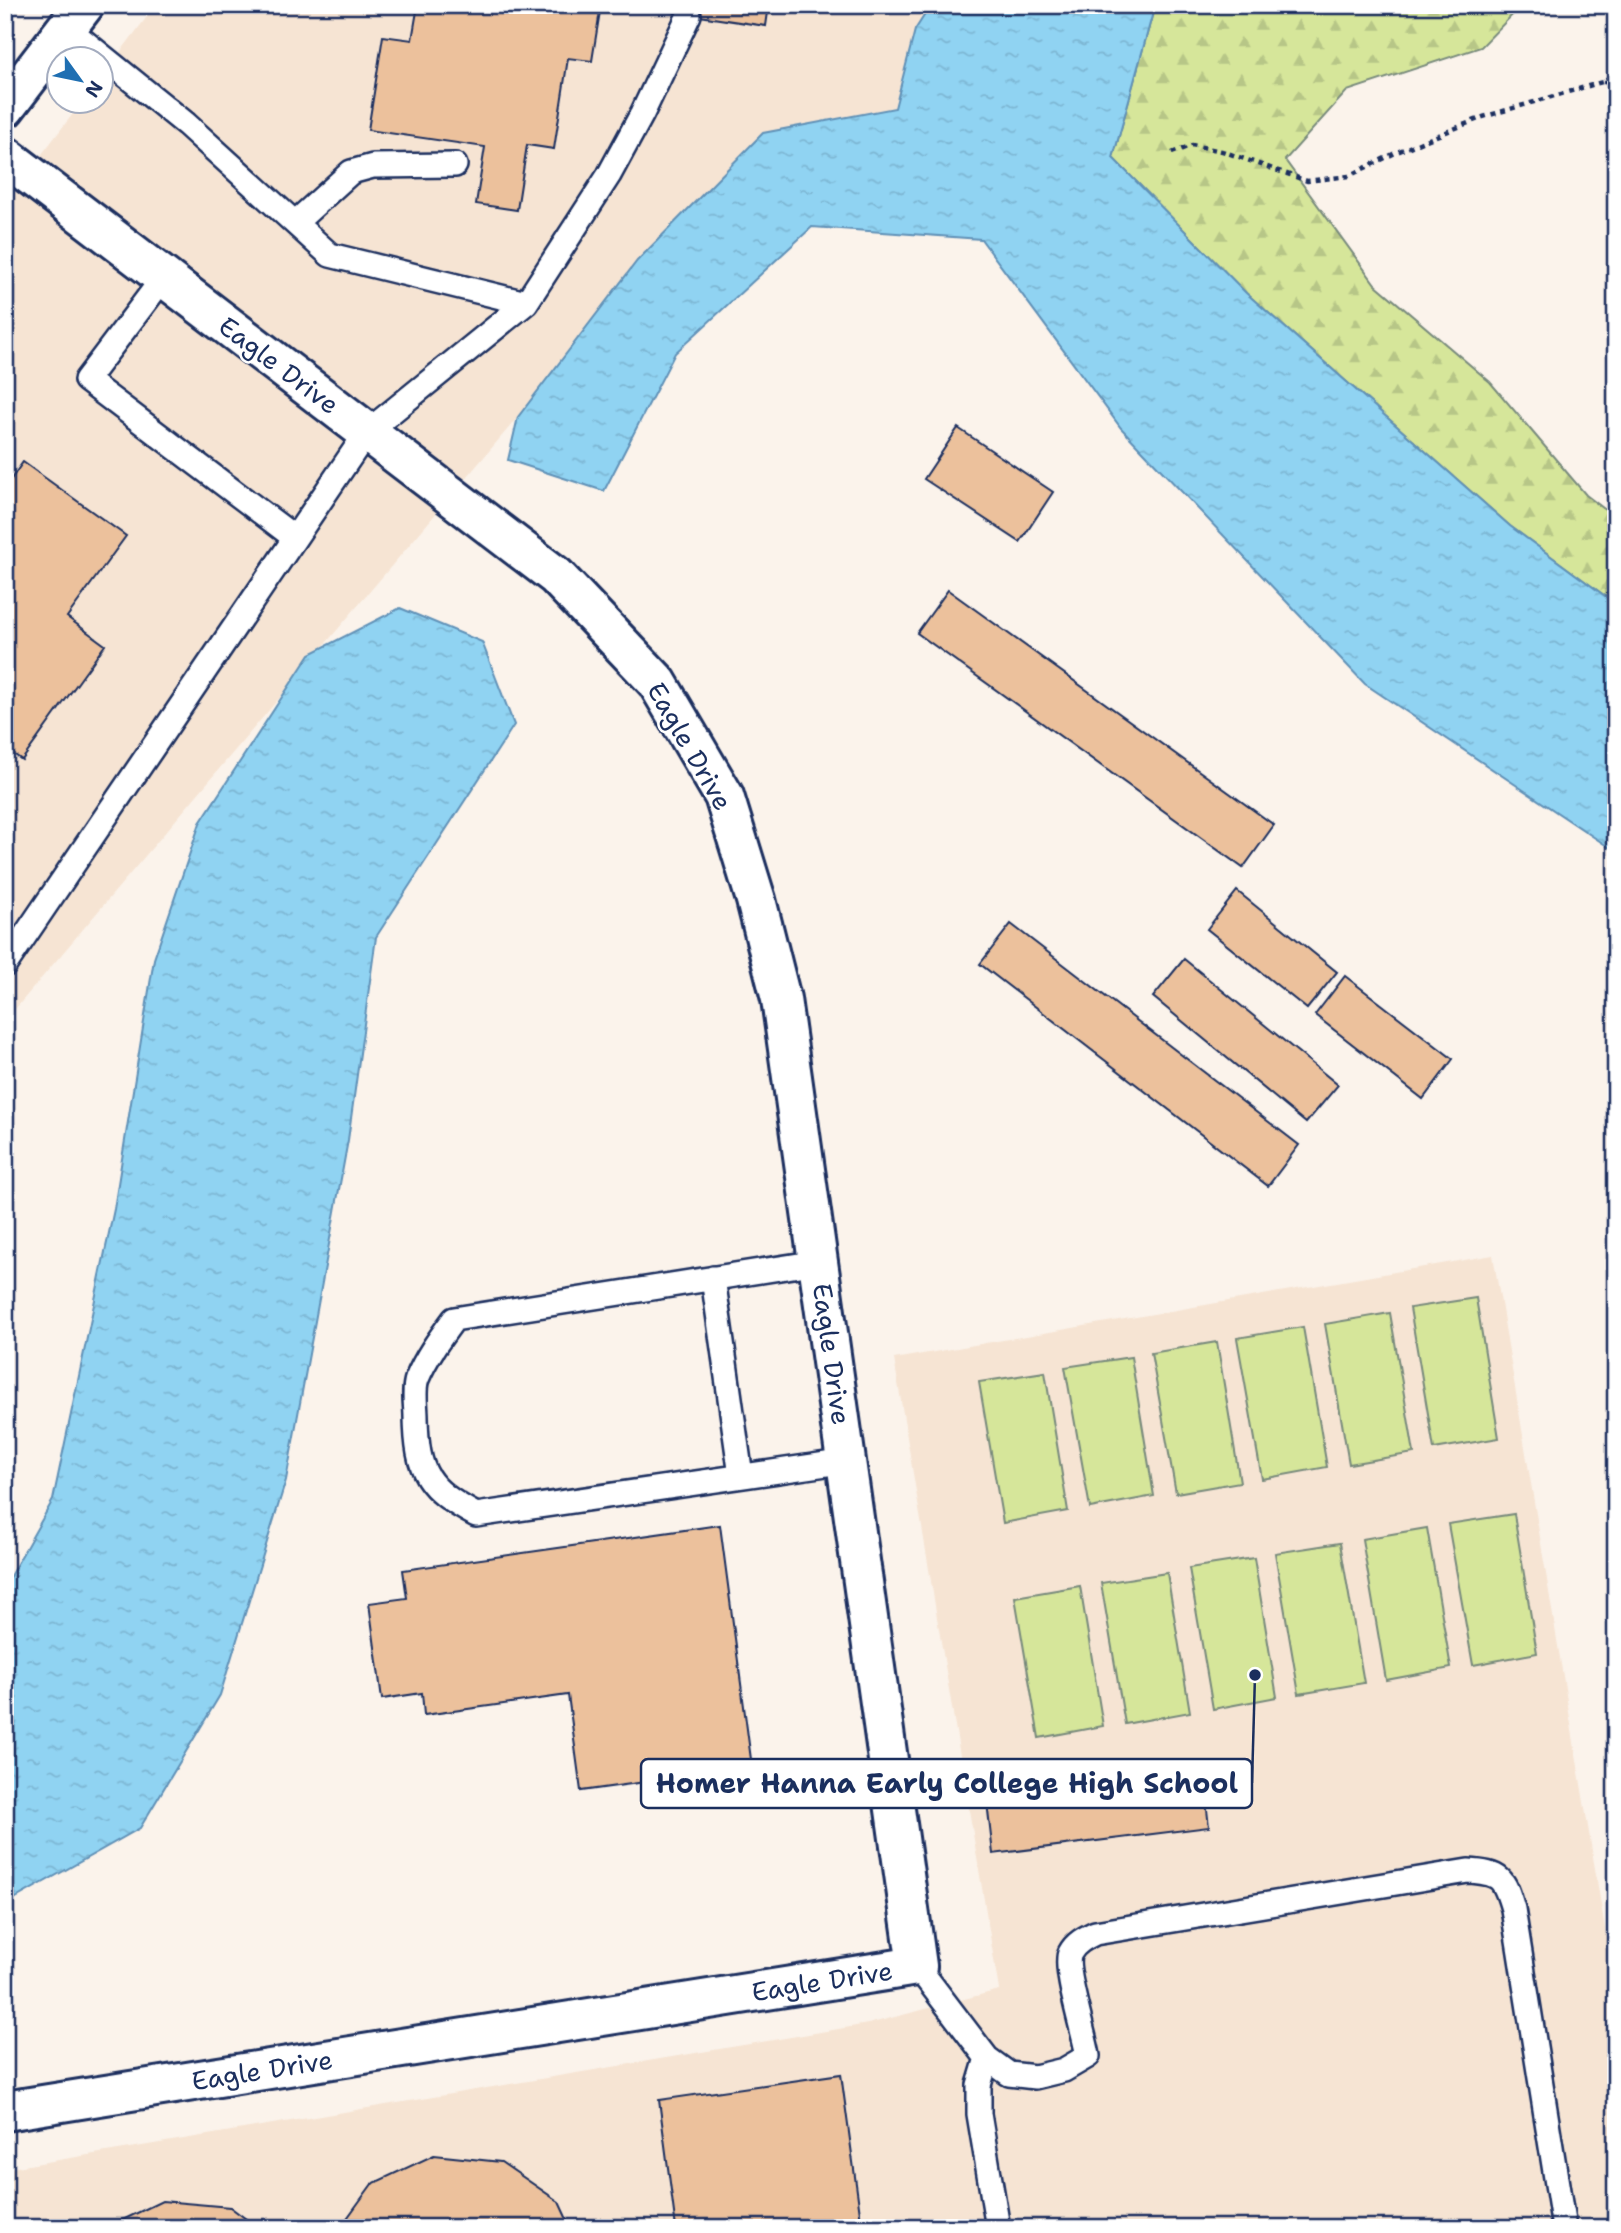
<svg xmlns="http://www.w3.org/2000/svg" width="1621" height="2233" font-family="'Shantell Sans',sans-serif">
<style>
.built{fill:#f6e4d3}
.forest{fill:url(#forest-firs);stroke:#788a7c;stroke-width:2}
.green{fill:#d6e69a;stroke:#788a7c;stroke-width:2}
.water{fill:url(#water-ripples);stroke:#6191b7;stroke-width:2}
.building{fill:#ecc19c;stroke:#1b2f5e;stroke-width:2}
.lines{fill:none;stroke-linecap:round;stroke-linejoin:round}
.service-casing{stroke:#1b2f5e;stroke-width:28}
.minor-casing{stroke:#1b2f5e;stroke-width:44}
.secondary-casing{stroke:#1b2f5e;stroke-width:44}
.path{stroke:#1b2f5e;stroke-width:4.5;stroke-dasharray:5 5;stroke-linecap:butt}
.service{stroke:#fff;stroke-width:23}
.minor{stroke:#fff;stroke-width:38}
.secondary{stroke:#fff;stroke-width:38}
.labels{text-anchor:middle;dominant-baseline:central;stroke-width:5;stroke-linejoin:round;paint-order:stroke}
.street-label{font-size:26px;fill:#1b2f5e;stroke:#fff}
.leader{fill:none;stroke:#1b2f5e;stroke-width:2.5}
.callout-dot{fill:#1b2f5e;stroke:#fff;stroke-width:2.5}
.callout{fill:#fff;stroke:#1b2f5e;stroke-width:2.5}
.callout-label{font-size:28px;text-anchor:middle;font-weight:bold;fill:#1b2f5e}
</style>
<defs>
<pattern id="forest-firs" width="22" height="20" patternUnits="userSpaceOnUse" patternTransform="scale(1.75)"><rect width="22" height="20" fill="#d6e69a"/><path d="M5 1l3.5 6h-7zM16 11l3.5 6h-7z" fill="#b7c687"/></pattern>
<pattern id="water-ripples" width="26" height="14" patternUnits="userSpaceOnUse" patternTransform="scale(1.75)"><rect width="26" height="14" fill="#90d3f2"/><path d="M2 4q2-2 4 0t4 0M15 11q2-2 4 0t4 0" fill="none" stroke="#7cb5d2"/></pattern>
</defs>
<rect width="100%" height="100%" fill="#fbf3eb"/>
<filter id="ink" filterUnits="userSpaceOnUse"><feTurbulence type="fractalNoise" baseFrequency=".0143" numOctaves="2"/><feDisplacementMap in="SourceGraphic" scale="14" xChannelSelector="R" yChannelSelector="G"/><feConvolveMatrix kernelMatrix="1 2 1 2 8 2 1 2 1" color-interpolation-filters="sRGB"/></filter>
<g filter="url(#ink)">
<path class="built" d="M 156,5 L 931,5 L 915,30 L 895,108 L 763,133 L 637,261 L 518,417 L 5,1021 L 5,202 L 82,102 L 102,102 L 102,76 Z
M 1493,1255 L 1616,1995 L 1616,2228 L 5,2228 L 5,2169 L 868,2024 L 999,1990 L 894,1359 Z"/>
<path class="forest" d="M 1155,5 L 1522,5 L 1481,47 L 1347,91 L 1285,160 L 1375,284 L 1490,382 L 1586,495 L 1616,518 L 1616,604 L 1510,526 L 1246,293 L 1113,158 Z"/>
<path class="green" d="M 1476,1298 L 1499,1438 L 1434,1449 L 1410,1308 Z
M 1390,1313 L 1414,1453 L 1349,1464 L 1325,1324 Z
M 1303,1327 L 1327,1467 L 1262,1479 L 1237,1338 Z
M 1217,1342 L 1240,1482 L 1176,1493 L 1151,1353 Z
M 1131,1357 L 1154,1496 L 1090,1508 L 1065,1367 Z
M 1045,1372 L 1068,1511 L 1003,1523 L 979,1382 Z
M 1514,1514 L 1537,1653 L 1473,1665 L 1448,1524 Z
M 1427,1528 L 1451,1668 L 1386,1680 L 1362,1539 Z
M 1340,1543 L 1364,1683 L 1299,1694 L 1275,1553 Z
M 1254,1558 L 1277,1697 L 1213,1709 L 1189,1568 Z
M 1167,1573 L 1190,1712 L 1125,1724 L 1101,1583 Z
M 1080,1586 L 1103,1726 L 1039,1738 L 1015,1597 Z"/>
<path class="water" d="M 931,5 L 1155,5 L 1113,158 L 1246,293 L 1510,526 L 1616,604 L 1616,852 L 1365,684 L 1121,428 L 981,239 L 812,227 L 675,353 L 604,491 L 508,460 L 518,417 L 637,261 L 763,133 L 895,108 L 915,30 Z
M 400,608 L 482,642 L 514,725 L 376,937 L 348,1140 L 286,1480 L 220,1695 L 140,1828 L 5,1904 L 5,1585 L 53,1500 L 114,1209 L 154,959 L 200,823 L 310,654 Z"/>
<path class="building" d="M 418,5 L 601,5 L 592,61 L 568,58 L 554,149 L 527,145 L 517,210 L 476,204 L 485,147 L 368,130 L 383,36 L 412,40 Z
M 627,5 L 769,5 L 766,26 Z
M 958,428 L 1053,492 L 1020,542 L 924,479 Z
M 23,462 L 126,536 L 67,617 L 105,645 L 22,760 L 5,748 L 5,488 Z
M 948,590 L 1274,825 L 1243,868 L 917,633 Z
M 1237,891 L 1337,972 L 1307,1009 L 1207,929 Z
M 1011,924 L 1299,1145 L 1268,1186 L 980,964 Z
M 1184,959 L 1338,1085 L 1306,1123 L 1153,997 Z
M 1345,976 L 1453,1059 L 1423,1099 L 1315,1015 Z
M 720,1525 L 752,1767 L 581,1791 L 568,1695 L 424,1715 L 422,1693 L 382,1699 L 369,1603 L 407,1598 L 403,1570 Z
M 1203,1775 L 1209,1827 L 993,1854 L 987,1802 Z
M 841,2074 L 862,2228 L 676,2228 L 659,2100 Z
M 434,2155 L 501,2162 L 559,2202 L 571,2228 L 340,2228 L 372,2184 Z
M 162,2201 L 230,2207 L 258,2228 L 106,2228 Z"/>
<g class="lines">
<g class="service-casing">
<path id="service" d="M 66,27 L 186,124 L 330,255 L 526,303
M 296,222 L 351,172 L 373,166 L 455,165
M 164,277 L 86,380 L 295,538
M 5,965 L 367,432 L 526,303 L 609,175 L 642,114 L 689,15
M 818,1262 L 454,1319 C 440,1338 426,1357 417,1379 C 413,1390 416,1406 416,1417 C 417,1474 427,1488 476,1515 L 847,1461
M 713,1278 L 741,1476
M 917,1966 L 987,2058 L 1009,2074 L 1035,2077 L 1064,2070 L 1088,2056 C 1085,2036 1063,1967 1070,1953 C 1075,1943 1085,1938 1095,1933 L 1468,1871 C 1501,1873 1504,1878 1513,1909 L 1564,2228
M 987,2058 L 979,2085 L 979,2114 L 998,2228"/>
</g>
<g class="minor-casing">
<path id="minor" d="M 5,156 L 556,576 L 657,682 L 724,796 L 756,900 L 781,999 L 917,1966 L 5,2111"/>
</g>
<g class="secondary-casing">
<path id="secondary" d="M 5,108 L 84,5"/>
</g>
<path class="path" d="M 1603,82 L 1616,82
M 1172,153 L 1192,145 L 1222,151 L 1307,181 L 1349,176 L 1397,152 L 1483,117 L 1602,82 L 1616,73"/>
<use href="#service" class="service"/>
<use href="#minor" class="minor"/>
<use href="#secondary" class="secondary"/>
</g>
</g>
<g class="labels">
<g class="street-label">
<text transform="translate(279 365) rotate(37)">Eagle Drive</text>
<text transform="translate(690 746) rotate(60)">Eagle Drive</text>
<text transform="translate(832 1354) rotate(82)">Eagle Drive</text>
<text transform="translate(822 1981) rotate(-9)">Eagle Drive</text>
<text transform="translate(262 2070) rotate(-9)">Eagle Drive</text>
</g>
</g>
<path class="leader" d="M1255 1675L1252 1783"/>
<circle class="callout-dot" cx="1255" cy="1675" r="7"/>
<rect class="callout" x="641" y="1759" width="611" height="49" rx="7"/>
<g class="callout-label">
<text x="947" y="1793">Homer Hanna Early College High School</text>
</g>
<rect width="1621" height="2233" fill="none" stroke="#fff" stroke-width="28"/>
<rect x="14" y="14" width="1593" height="2205" fill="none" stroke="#1b2f5e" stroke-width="2.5" filter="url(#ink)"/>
<g transform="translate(80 80) rotate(123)"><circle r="33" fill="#ffffff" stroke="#a4acbf" stroke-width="2"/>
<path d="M0-5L12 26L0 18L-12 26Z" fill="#1f6fb2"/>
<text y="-10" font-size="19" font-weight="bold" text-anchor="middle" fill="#1b2f5e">N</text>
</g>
</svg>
